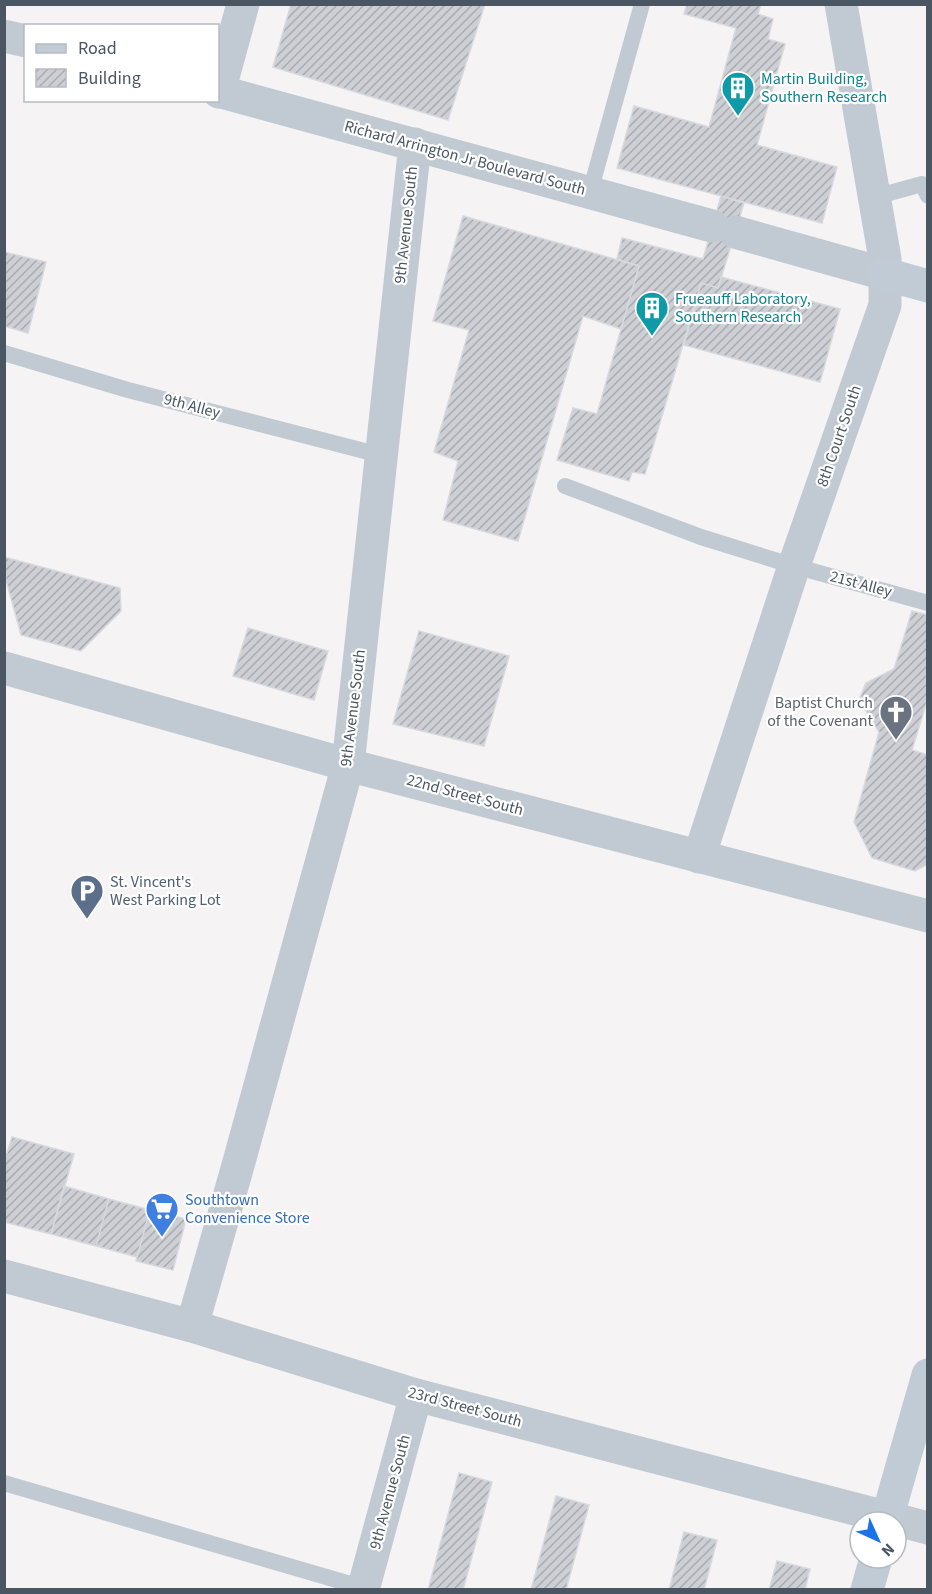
<svg xmlns="http://www.w3.org/2000/svg" width="932" height="1594" font-family="'Source Sans 3',sans-serif">
<style>
.building{fill:url(#building-hatch);stroke:#d7d9de;stroke-width:1.5}
.lines{fill:none;stroke-linecap:round;stroke-linejoin:round}
.service{stroke:#c1cad2;stroke-width:16}
.minor{stroke:#c1cad2;stroke-width:33}
.tertiary{stroke:#c1cad2;stroke-width:33}
.secondary{stroke:#c1cbd6;stroke-width:33}
.labels{text-anchor:middle;dominant-baseline:central;stroke-width:4.5;stroke-linejoin:round;paint-order:stroke}
.culture-label{font-size:16px;fill:#0d838f;stroke:#fff;text-anchor:start}
.street-label{font-size:16px;fill:#4a5661;stroke:#fff}
.worship-label{font-size:16px;fill:#5b616d;stroke:#fff;text-anchor:end}
.service-label{font-size:16px;fill:#4e5e75;stroke:#fff;text-anchor:start}
.shop-label{font-size:16px;fill:#366cbe;stroke:#fff;text-anchor:start}
</style>
<defs>
<pattern id="building-hatch" width="6" height="6" patternUnits="userSpaceOnUse" patternTransform="scale(1.5)"><rect width="6" height="6" fill="#cdcfd5"/><path d="M-1 1l2-2M0 6l6-6M5 7l2-2" fill="none" stroke="#a8abb0"/></pattern>
</defs>
<rect width="100%" height="100%" fill="#f5f3f3"/>
<path class="building" d="M 291,4 L 485,4 L 448,120 L 273,67 Z
M 687,4 L 761,4 L 758,14 L 773,19 L 768,39 L 785,44 L 757,145 L 837,167 L 822,223 L 617,168 L 634,106 L 709,127 L 736,28 L 684,14 Z
M 721,196 L 744,203 L 718,288 L 701,283 L 645,474 L 632,472 L 629,481 L 557,460 L 573,408 L 597,414 L 639,266 L 617,259 L 622,238 L 703,259 Z
M 463,216 L 639,266 L 621,329 L 583,316 L 518,541 L 443,520 L 458,461 L 434,452 L 469,330 L 433,321 Z
M 4,252 L 46,262 L 28,333 L 4,326 Z
M 721,277 L 840,309 L 820,382 L 684,345 L 701,283 L 718,288 Z
M 4,557 L 120,588 L 121,611 L 81,651 L 21,635 L 6,580 Z
M 912,611 L 928,615 L 928,698 L 912,750 L 928,755 L 928,864 L 915,871 L 872,858 L 854,822 L 879,732 L 859,700 L 866,683 L 894,669 Z
M 248,628 L 328,651 L 314,700 L 233,676 Z
M 419,631 L 509,656 L 484,746 L 393,724 Z
M 12,1137 L 74,1154 L 51,1234 L 4,1222 L 4,1163 Z
M 64,1186 L 109,1199 L 96,1246 L 51,1234 Z
M 109,1199 L 150,1210 L 137,1257 L 96,1246 Z
M 150,1210 L 186,1219 L 173,1270 L 136,1261 Z
M 459,1473 L 492,1482 L 463,1590 L 428,1590 Z
M 556,1496 L 589,1505 L 566,1590 L 531,1590 Z
M 684,1532 L 717,1540 L 704,1590 L 669,1590 Z
M 777,1561 L 810,1569 L 805,1590 L 769,1590 Z"/>
<g class="lines">
<path class="service" d="M 590,192 L 642,4
M 875,197 L 922,184 L 928,196
M 4,353 L 128,390 L 380,455
M 565,486 L 701,537 L 794,566 L 928,603
M 4,1483 L 364,1588"/>
<path class="minor" d="M 219,92 L 243,4
M 699,857 L 794,566 L 885,305 L 885,259 L 841,4
M 192,1326 L 237,1169 L 348,765 L 415,144
M 363,1590 L 416,1395"/>
<path class="tertiary" d="M 4,36 L 26,41
M 218,91 L 712,226
M 735,232 L 885,274
M 4,668 L 348,765 L 928,916
M 4,1276 L 192,1326 L 416,1395 L 928,1528"/>
<path class="secondary" d="M 885,274 L 928,286
M 886,1522 L 928,1375
M 867,1590 L 876,1558"/>
</g>
<defs>
<g id="building-pin" transform="scale(1.725)"><path d="M0 17L-7.5 6A9.5 9.5 0 1 1 7.5 6Z" fill="#0f9aa8" stroke="#fff"/><path d="M-4-6H4V6H1V3H-1V6H-4ZM-2.5-4.3h1.7v1.8h-1.7ZM.8-4.3h1.7v1.8H.8ZM-2.5-1h1.7V.8h-1.7ZM.8-1h1.7V.8H.8Z" fill="#fff"/></g>
<g id="church-pin" transform="scale(1.725)"><path d="M0 17L-7.5 6A9.5 9.5 0 1 1 7.5 6Z" fill="#6b7280" stroke="#fff"/><path d="M-1.2-6h2.4v3.5h3.3v2.4h-3.3V6h-2.4V-.1h-3.3v-2.4h3.3Z" fill="#fff"/></g>
<g id="parking-pin" transform="scale(1.725)"><path d="M0 17L-7.5 6A9.5 9.5 0 1 1 7.5 6Z" fill="#5c6f8a" stroke="#fff"/><path d="M-3.5-5.5H1a3.5 3.5 0 0 1 0 7H-1V5.5H-3.5ZM-1-3.4V-.6H.8a1.4 1.4 0 0 0 0-2.8Z" fill="#fff"/></g>
<g id="supermarket-pin" transform="scale(1.725)"><path d="M0 17L-7.5 6A9.5 9.5 0 1 1 7.5 6Z" fill="#3f7fe0" stroke="#fff"/><path d="M-6-5.5h2.5l.6 2H6L4.5 2H-2.5L-4.4-4H-6ZM-1.5 3.2a1.3 1.3 0 1 0 .1 0ZM3 3.2a1.3 1.3 0 1 0 .1 0Z" fill="#fff"/></g>
</defs>
<g fill-rule="evenodd">
<use href="#building-pin" x="738" y="88"/>
<use href="#building-pin" x="652" y="308"/>
<use href="#church-pin" x="896" y="712"/>
<use href="#parking-pin" x="87" y="891"/>
<use href="#supermarket-pin" x="162" y="1209"/>
</g>
<g class="labels">
<g class="culture-label">
<text x="761" y="79">Martin Building,<tspan x="761" dy="18">Southern Research</tspan></text>
<text x="675" y="299">Frueauff Laboratory,<tspan x="675" dy="18">Southern Research</tspan></text>
</g>
<g class="street-label">
<text transform="translate(465 158) rotate(15)">Richard Arrington Jr Boulevard South</text>
<text transform="translate(406 225) rotate(-84)">9th Avenue South</text>
<text transform="translate(192 406) rotate(15)">9th Alley</text>
<text transform="translate(839 436) rotate(-71)">8th Court South</text>
<text transform="translate(861 584) rotate(15)">21st Alley</text>
<text transform="translate(353 708) rotate(-83)">9th Avenue South</text>
<text transform="translate(465 795) rotate(15)">22nd Street South</text>
<text transform="translate(465 1407) rotate(15)">23rd Street South</text>
<text transform="translate(390 1492) rotate(-75)">9th Avenue South</text>
</g>
<g class="worship-label">
<text x="873" y="703">Baptist Church<tspan x="873" dy="18">of the Covenant</tspan></text>
</g>
<g class="service-label">
<text x="110" y="882">St. Vincent's<tspan x="110" dy="18">West Parking Lot</tspan></text>
</g>
<g class="shop-label">
<text x="185" y="1200">Southtown<tspan x="185" dy="18">Convenience Store</tspan></text>
</g>
</g>
<rect width="932" height="1594" fill="none" stroke="#4a5661" stroke-width="12"/>
<rect x="24" y="24" width="195" height="78" fill="#ffffff" stroke="#b7bbc0" stroke-width="1.5"/>
<rect x="36" y="44" width="30" height="9" fill="#c1cbd6" stroke="#b7bbc0" stroke-width="1.5"/>
<text x="78" y="54" font-size="18" fill="#4a5661">Road</text>
<rect x="36" y="69" width="30" height="18" fill="url(#building-hatch)" stroke="#b7bbc0" stroke-width="1.5"/>
<text x="78" y="84" font-size="18" fill="#4a5661">Building</text>
<g transform="translate(878 1540) rotate(135)"><circle r="28" fill="#ffffff" stroke="#b7bbc0" stroke-width="1.5"/>
<path d="M0-4.5L10 22L0 15L-10 22Z" fill="#1a73e8"/>
<text y="-9" font-size="16" font-weight="bold" text-anchor="middle" fill="#4a5661">N</text>
</g>
</svg>
